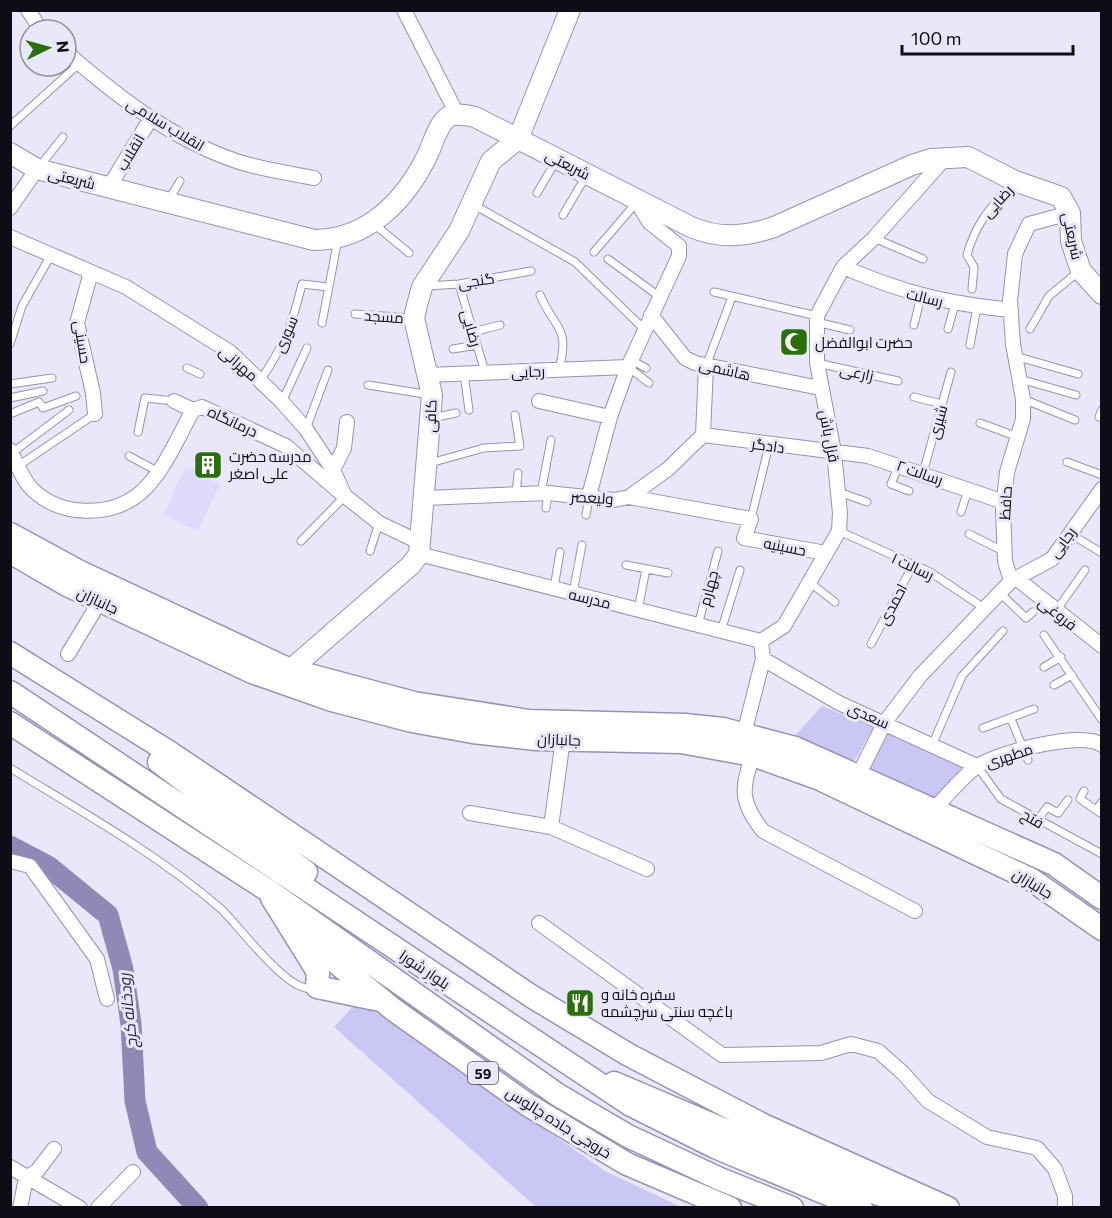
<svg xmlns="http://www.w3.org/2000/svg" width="1112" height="1218" font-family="Commissioner,Cairo,sans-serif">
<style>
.built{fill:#dedcfa}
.green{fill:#cbc7f4}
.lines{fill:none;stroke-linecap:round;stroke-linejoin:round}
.river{stroke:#8e8ab5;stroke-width:21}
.lane-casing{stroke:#9593b0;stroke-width:9}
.street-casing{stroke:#9593b0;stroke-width:16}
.secondary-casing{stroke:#9593b0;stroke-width:22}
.primary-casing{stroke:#9593b0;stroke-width:25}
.lane{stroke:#fff;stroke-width:7}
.street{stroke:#fff;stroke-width:14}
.secondary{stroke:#fff;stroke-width:20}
.primary{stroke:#fff;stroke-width:22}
.labels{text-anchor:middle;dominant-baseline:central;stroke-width:6;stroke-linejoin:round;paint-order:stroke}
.shield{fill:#e9e7fa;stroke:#504e5b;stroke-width:1.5}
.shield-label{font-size:14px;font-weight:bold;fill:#0e0d17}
.street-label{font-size:15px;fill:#0e0d17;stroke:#e9e7fa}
.poi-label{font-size:15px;fill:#0e0d17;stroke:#e9e7fa;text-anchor:start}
.water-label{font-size:16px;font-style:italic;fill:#2a1f55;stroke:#e9e7fa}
</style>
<rect width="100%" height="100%" fill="#e9e7fa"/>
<path class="built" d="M 186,466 L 220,484 L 198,531 L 163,515 Z"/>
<path class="green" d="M 822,706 L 874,727 L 852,765 L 792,739 Z
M 888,732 L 966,767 L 929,802 L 866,775 Z
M 359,1000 L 605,1171 L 681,1207 L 536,1207 L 334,1027 Z"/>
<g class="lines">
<path class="river" d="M 10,846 L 48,866 L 108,915 L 123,969 L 131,1024 L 135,1101 L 147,1152 L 198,1208"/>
<g class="lane-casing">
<path id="lane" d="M 10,126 L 79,64
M 39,167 L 63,137
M 537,193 L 556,161
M 168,201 L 180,181
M 474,205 L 575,262 L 645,330
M 563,215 L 586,176
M 374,224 L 409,253
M 874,238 L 923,259
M 594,252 L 637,202
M 608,259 L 660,297
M 459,284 L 485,372
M 427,286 L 459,284 L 531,271
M 972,289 L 974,267 L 967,255 C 976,222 991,207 1013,183
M 714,292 L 817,316
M 540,295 C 556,332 570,325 559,370
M 355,314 L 411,318
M 816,322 L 850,330
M 322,323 L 338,239
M 914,325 L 921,296
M 948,329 L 955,304
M 1030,329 L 1049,296 L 1078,272
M 473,332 L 500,325
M 10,344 L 22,306 L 51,255
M 970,345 L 977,307
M 453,349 L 477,345
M 1015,356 L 1078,374
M 631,360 L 646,368
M 817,363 L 898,381
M 706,366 L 732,297
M 628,367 L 649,383
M 187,368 L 200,374
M 464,374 L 469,410
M 1020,379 L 1076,395
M 260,381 C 284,345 292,326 302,284 L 328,287
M 10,384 L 52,378
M 368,385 L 431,395
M 914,397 L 942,404
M 10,398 L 43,391
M 1023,399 L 1075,420
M 282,402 L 307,348
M 10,414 L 39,402 L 43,408 L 76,396
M 1099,417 L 1102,410
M 432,418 L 456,413
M 980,423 L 1018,437
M 306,429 L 328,370
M 138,432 L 145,398 L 174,401
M 12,453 L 69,410
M 129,456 L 157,471
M 1067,462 L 1102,475
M 430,463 L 484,448 L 520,446 L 515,415
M 899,465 L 891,484 L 909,491
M 18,466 L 95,414
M 923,473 L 951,372
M 839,492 L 867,502
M 541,493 L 551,440
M 516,495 L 518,473
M 546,508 L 548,493
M 961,512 L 968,490
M 586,515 L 589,497
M 751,519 L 769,445
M 839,531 L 930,572 L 984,608
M 1069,533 L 1102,553
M 969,534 L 1005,552
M 301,541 L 345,496
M 370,551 L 379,523
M 626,565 L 668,573
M 809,582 L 835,602
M 554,588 L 560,552
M 999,592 L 1026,618 L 1033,612
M 573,593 L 582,545
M 638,610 L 646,569
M 1056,611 L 1085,570
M 698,625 L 718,551
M 721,631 L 740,570
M 1044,635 L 1102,720
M 871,644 L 913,565
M 1044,667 L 1061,657
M 1054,685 L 1072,675
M 1011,719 L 1028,760
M 983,728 L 1034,709
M 933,743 L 962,676 L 1003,631
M 977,766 L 1001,799 L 1102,854
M 10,768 C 82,812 156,853 220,908 C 238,924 289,996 314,988
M 1084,791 L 1080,799 L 1102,814
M 1096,810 L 1102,802
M 1037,821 L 1047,807 L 1058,813 L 1068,800"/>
</g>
<g class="street-casing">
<path id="street" d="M 28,10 L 41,30
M 404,10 L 457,114
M 66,52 C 119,98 178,144 246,164 C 268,170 292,174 314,178
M 109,187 L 151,118
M 10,208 L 37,169
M 10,237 L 126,287 L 230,352 L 282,402 L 306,429 L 333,470 L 345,496 L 379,523 L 421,543
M 843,267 C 904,293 944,303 1011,310
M 91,272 L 77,323 L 93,393 L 95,414
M 651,315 L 685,358 L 695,363 L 820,388
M 427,375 L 628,367
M 174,401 L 193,410 L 202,407 L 286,446 L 343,495
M 539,401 L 610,417
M 703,435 L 868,456 L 1004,502
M 10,450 C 17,463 22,480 33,490 C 60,516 109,518 139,494 C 162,476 179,435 193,410
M 333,470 L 344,448 L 347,422
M 589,496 L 610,417 L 628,367 L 679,256 L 679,246 L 649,222 L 637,202
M 629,497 L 751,519 L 744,538 L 826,553
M 424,498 L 548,493 L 614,500 L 629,497 L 668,469 L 703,435 L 706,366
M 419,554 L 761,641
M 1016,578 L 1102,646
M 1011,581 L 1005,561 L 1003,510 L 1007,472 L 1023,419 L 1023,399 L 1013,344 L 1010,301 L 1015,254 L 1029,224 L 1070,213
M 68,654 L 100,601
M 763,659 L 839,703 L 977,766
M 744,734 L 763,659 L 761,641 L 784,626 L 839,531 L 840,513 L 834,452 L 817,363 L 817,316 L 843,267 L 874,238 L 946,157
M 753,755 C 741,789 740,802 763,831 L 915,911
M 858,776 L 885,722 L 920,676 L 1011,581 L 1052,559 L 1102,489
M 933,810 C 947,796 961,778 976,767 C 996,753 1081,730 1102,745
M 470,813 L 551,827 L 647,869
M 551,827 L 563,739
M 10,861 L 30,866 L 97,959 L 107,999
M 539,923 L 722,1055 L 821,1053 L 851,1044 L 878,1051 L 903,1073 L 928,1101 L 987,1137 L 1037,1148 L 1055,1169 L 1065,1196 L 1065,1208
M 10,1167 L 80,1208
M 26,1178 L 37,1171 L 54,1149
M 20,1208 L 26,1178
M 98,1208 L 133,1172"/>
</g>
<g class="secondary-casing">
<path id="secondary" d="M 10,153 L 37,169 L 314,240 C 368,240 406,200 428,154 C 433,143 438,124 448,117 C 456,113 466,115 475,117 L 691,227 C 719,239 745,237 774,227 L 912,165 L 931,159 L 968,157 L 1015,181 L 1061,197 L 1070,213 L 1071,241 L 1081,271 L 1102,294
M 290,670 L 411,565 L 419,554 L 432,395 L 414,318 L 417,305 L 422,287 L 459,231 L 491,161 L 518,139 L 570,10"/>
</g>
<g class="primary-casing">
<path id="primary" d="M 10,534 L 78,571 L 290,670 L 414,703 L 529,721 L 685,725 L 723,729 L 795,748 L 1054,864 L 1102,898
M 10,552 L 67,585 L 252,672 L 332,700 L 412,721 L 473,732 L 536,739 L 681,742 L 753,755 L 820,779 L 1032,880 L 1102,929
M 10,653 L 169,752 L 531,996 L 629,1055 L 763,1125 L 948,1208
M 10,692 L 631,1105 L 715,1147 L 861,1208
M 10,723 L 269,891 L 558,1095 L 628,1136 L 720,1179 L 792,1208
M 159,762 L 306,872
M 272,898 L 318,972 L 317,987 L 375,999
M 307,932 L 339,965 L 394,1010 L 528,1105 L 627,1164 L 730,1208
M 614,1083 L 864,1189 L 911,1205"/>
</g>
<use href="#lane" class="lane"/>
<use href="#street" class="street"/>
<use href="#secondary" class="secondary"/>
<use href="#primary" class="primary"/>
</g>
<defs>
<g id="mosque-square" transform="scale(1.5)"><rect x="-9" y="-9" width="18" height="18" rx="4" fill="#2a6f0b" stroke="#e9e7fa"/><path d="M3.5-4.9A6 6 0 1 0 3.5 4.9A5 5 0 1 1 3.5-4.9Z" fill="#fff"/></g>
<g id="building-square" transform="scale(1.5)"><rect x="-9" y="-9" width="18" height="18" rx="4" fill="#2a6f0b" stroke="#e9e7fa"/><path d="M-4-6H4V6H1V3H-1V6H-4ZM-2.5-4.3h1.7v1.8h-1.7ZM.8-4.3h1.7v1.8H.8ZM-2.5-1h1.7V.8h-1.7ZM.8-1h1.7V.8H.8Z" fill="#fff"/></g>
<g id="restaurant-square" transform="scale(1.5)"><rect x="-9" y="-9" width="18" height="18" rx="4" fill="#2a6f0b" stroke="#e9e7fa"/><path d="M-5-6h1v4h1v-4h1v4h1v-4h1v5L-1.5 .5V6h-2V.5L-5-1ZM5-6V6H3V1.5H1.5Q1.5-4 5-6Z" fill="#fff"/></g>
</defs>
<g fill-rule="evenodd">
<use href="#mosque-square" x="794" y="342"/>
<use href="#building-square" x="208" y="465"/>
<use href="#restaurant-square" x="580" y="1003"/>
</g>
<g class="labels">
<rect class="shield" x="468" y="1062" width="30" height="22" rx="4.5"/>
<g class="shield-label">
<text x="483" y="1073">59</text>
</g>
<g class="street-label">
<text transform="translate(166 124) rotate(31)">انقلاب سلامی</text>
<text transform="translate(130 152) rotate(-59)">انقلاب</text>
<text transform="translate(568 164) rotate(27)">شریعتی</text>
<text transform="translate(72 178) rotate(14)">شریعتی</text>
<text transform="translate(997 201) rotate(-48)">رضایی</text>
<text transform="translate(1073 236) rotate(78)">شریعتی</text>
<text transform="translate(476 280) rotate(-9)">گنجی</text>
<text transform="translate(925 297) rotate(14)">رسالت</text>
<text transform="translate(384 316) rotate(4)">مسجد</text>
<text transform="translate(472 328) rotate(74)">رضایی</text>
<text transform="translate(285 334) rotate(-66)">سوری</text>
<text transform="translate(83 342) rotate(81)">حسینی</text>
<text transform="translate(239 363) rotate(41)">مهرانی</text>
<text transform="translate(725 369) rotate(13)">هاشمی</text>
<text transform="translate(528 371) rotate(-2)">رجایی</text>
<text transform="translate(857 372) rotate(12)">زارعی</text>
<text transform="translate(430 416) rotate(-88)">کافی</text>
<text transform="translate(233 421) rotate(25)">درمانگاه</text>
<text transform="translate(937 422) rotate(-74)">شیری</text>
<text transform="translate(830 436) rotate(79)">قزل باش</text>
<text transform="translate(768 445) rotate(8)">دادگر</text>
<text transform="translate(920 472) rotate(19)">رسالت ۲</text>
<text transform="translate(592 497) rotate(3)">ولیعصر</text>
<text transform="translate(1005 503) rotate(-87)">حافظ</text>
<text transform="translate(1062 542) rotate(-54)">رجایی</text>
<text transform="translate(785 546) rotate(11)">حسینیه</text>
<text transform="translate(913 566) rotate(25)">رسالت ۱</text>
<text transform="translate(708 588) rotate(-75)">چهارم</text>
<text transform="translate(590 598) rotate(14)">مدرسه</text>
<text transform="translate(98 600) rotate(25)">جانبازان</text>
<text transform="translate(892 604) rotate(-62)">احمدی</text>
<text transform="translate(1058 613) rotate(38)">فروغی</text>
<text transform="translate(869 715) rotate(24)">سعدی</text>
<text transform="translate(559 739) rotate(2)">جانبازان</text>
<text transform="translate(1009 755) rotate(-18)">مطهری</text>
<text transform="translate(1033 818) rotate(30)">فتح</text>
<text transform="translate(1033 883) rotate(31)">جانبازان</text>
<text transform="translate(425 969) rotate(34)">بلوار شورا</text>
<text transform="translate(559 1122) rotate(32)">خروجی جاده چالوس</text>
</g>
<g class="poi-label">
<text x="815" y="342">حضرت ابوالفضل</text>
<text x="229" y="456">مدرسه حضرت<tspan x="229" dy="17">علی اصغر</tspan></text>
<text x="601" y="994">سفره خانه و<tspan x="601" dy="17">باغچه سنتی سرچشمه</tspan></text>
</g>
<g class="water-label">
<text transform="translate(127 1011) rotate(-96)">رودخانه کرج</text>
</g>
</g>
<rect width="1112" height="1218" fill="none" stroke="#0e0d17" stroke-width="24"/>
<g transform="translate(48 48) rotate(85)"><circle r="28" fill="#e9e7fa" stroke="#91909f" stroke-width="1.5"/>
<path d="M0-4.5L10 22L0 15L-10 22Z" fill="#2a6f0b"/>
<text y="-9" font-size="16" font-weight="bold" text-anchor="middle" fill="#0e0d17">N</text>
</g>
<path d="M902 45v9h171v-9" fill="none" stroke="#0e0d17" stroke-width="3"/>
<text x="911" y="45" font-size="18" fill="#0e0d17" stroke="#e9e7fa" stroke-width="4.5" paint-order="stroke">100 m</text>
</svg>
